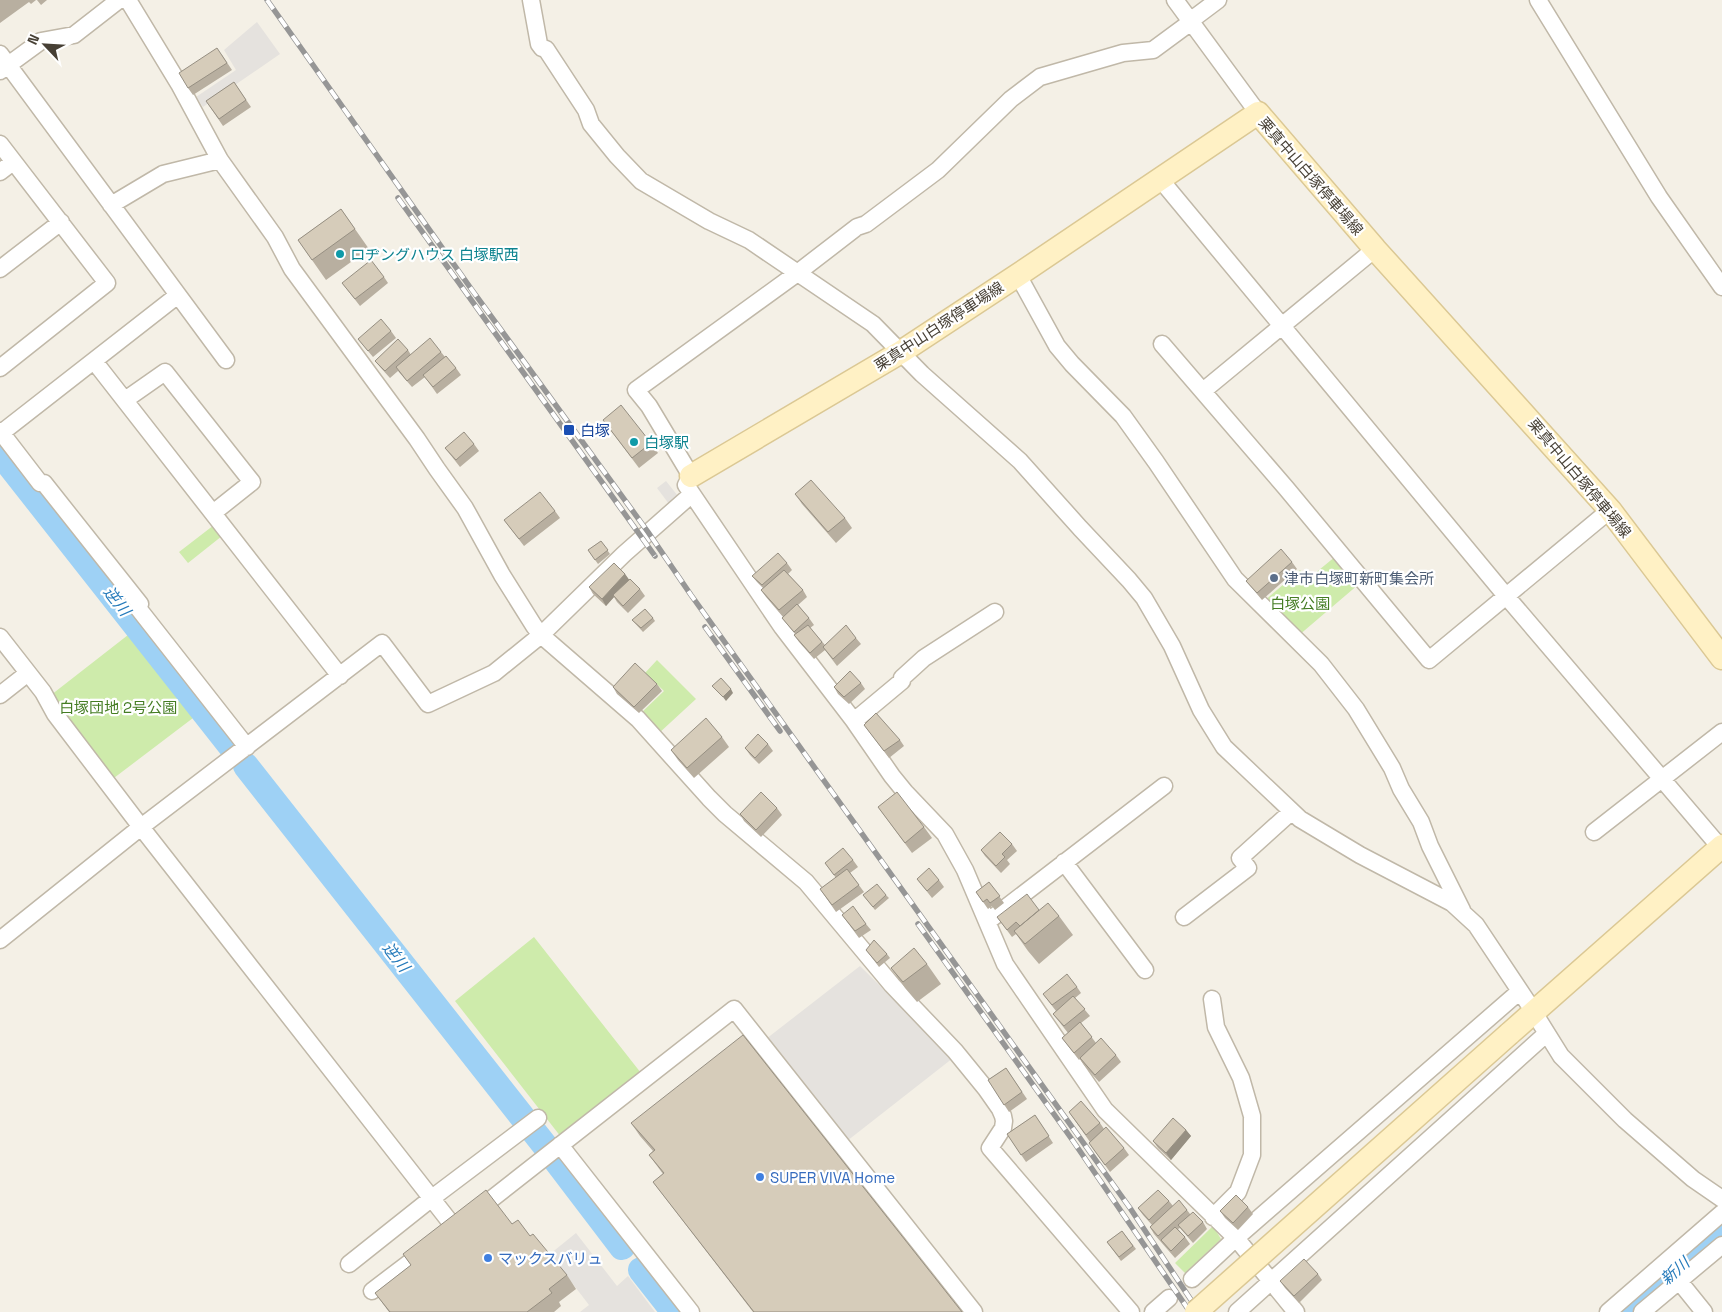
<svg xmlns="http://www.w3.org/2000/svg" width="1722" height="1312" font-family="'Space Grotesk','Noto Sans JP',sans-serif">
<style>
.green{fill:#ceebab}
.parking{fill:#e5e2de}
.lines{fill:none;stroke-linecap:round;stroke-linejoin:round}
.river{stroke:#9ed1f5;stroke-width:26}
.street-casing{stroke:#c0b8a8;stroke-width:19}
.secondary-casing{stroke:#dbc894;stroke-width:25}
.street{stroke:#fff;stroke-width:16}
.secondary{stroke:#fff1c5;stroke-width:22}
.rail-casing{stroke:#969696;stroke-width:5.5}
.rail{stroke:#fff;stroke-width:4;stroke-dasharray:11;stroke-linecap:butt}
.secondary-bridge-casing{stroke:#dbc894;stroke-width:25;stroke-linecap:butt}
.secondary-bridge{stroke:#fff1c5;stroke-width:22}
.wall{fill:#b8afa0}
.shaded-wall{fill:#968f82}
.building{fill:#d6ccba;stroke:#968f82}
.culture-dot{fill:#0f9aa8;stroke:#fff;stroke-width:2}
.transit-dot{fill:#1a4fb4;stroke:#fff;stroke-width:2}
.service-dot{fill:#5c6f8a;stroke:#fff;stroke-width:2}
.shop-dot{fill:#3f7fe0;stroke:#fff;stroke-width:2}
.labels{text-anchor:middle;dominant-baseline:central;stroke-width:4.5;stroke-linejoin:round;paint-order:stroke}
.street-label{font-size:15px;fill:#474035;stroke:#fff}
.culture-label{font-size:15px;fill:#0d838f;stroke:#fff;text-anchor:start}
.transit-label{font-size:15px;fill:#164399;stroke:#fff;text-anchor:start}
.service-label{font-size:15px;fill:#4e5e75;stroke:#fff;text-anchor:start}
.park-label{font-size:15px;fill:#457d24;stroke:#fff}
.shop-label{font-size:15px;fill:#366cbe;stroke:#fff;text-anchor:start}
.water-label{font-size:16px;font-style:italic;fill:#267bbb;stroke:#fff}
</style>
<rect width="100%" height="100%" fill="#f4f0e6"/>
<path class="green" d="M 214,525 L 222,536 L 188,563 L 179,552 Z
M 1336,556 L 1359,584 L 1298,636 L 1263,602 L 1300,570 L 1308,579 Z
M 128,635 L 193,718 L 110,781 L 51,695 Z
M 657,660 L 696,699 L 658,734 L 640,714 L 664,691 L 645,673 Z
M 534,937 L 641,1073 L 561,1137 L 455,1001 Z
M 1213,1226 L 1221,1239 L 1185,1273 L 1175,1263 Z"/>
<path class="parking" d="M 257,22 L 280,54 L 203,107 L 196,97 L 236,70 L 224,50 Z
M 666,481 L 678,496 L 669,504 L 657,488 Z
M 860,966 L 953,1058 L 847,1141 L 766,1039 Z
M 576,1233 L 617,1286 L 628,1276 L 655,1312 L 580,1312 L 589,1305 L 550,1254 Z"/>
<g class="lines">
<path class="river" d="M 0,453 L 233,749
M 246,766 L 546,1147
M 555,1159 L 622,1247
M 641,1270 L 674,1312
M 1627,1312 L 1722,1230"/>
<g class="street-casing">
<path id="street" d="M 128,0 L 179,84 L 220,160 L 275,237 L 292,269 L 417,439 L 437,469 L 465,508 L 502,575 L 534,626 L 541,635 L 638,719 L 709,798 L 725,814 L 806,882 L 892,985 L 955,1051 L 986,1089 L 1000,1109 L 1003,1116 L 1004,1121 L 1003,1128 L 990,1148 L 1131,1312
M 531,0 L 539,44 L 542,48 L 546,49 L 586,110 L 591,124 L 617,156 L 641,181 L 709,221 L 749,240 L 873,324 L 922,374 L 1020,461 L 1080,528 L 1129,580 L 1144,598 L 1172,646 L 1201,710 L 1224,747 L 1300,819 L 1360,855 L 1452,903 L 1476,925 L 1528,1003 L 1561,1056 L 1625,1120 L 1693,1179 L 1722,1199
M 1175,0 L 1258,113
M 1538,0 L 1659,197 L 1722,287
M 1190,21 L 1218,0
M 1191,22 L 1153,50 L 1123,53 L 1040,77 L 1011,99 L 938,170 L 866,224 L 857,227 L 796,274 L 636,390 L 649,406 L 691,476 L 686,485 L 782,627 L 854,721 L 892,776 L 905,792 L 945,834 L 965,870 L 1005,964 L 1105,1110 L 1236,1238 L 1296,1312
M 0,54 L 226,360
M 0,71 L 41,41 L 74,35 L 119,0
M 0,144 L 107,283 L 0,368
M 0,172 L 13,162
M 1160,179 L 1506,596 L 1720,847
M 111,205 L 163,174 L 220,160
M 0,269 L 61,222
M 1018,275 L 1057,346 L 1072,364 L 1123,416 L 1156,462 L 1235,579 L 1321,664 L 1356,709 L 1392,768 L 1401,789 L 1421,822 L 1430,846 L 1462,910
M 1162,344 L 1286,488 L 1429,660 L 1610,510
M 94,361 L 340,676
M 1203,391 L 1375,249
M 125,400 L 165,372 L 252,482 L 213,513
M 0,431 L 40,483 L 44,483 L 140,604 L 138,608 L 247,747
M 0,434 L 178,295
M 0,637 L 43,692 L 55,714 L 141,827 L 454,1227
M 0,695 L 28,673
M 854,721 L 902,681 L 902,678 L 924,658 L 995,612
M 1594,832 L 1722,732
M 1064,862 L 1145,970
M 1184,917 L 1248,868 L 1240,858 L 1291,812
M 987,922 L 1164,786
M 0,940 L 141,827 L 382,643 L 428,704 L 494,673 L 541,635 L 624,554 L 692,494
M 1212,999 L 1216,1027 L 1241,1078 L 1252,1116 L 1252,1155 L 1238,1192 L 1213,1217
M 560,1145 L 691,1312
M 475,1212 L 734,1009 L 974,1312
M 349,1264 L 432,1198 L 538,1118
M 1192,1279 L 1236,1238 L 1520,991
M 1679,1281 L 1704,1312
M 372,1291 L 426,1250
M 1153,1312 L 1169,1298
M 1237,1312 L 1546,1034
M 1608,1312 L 1722,1213
M 1642,1312 L 1722,1245"/>
</g>
<g class="secondary-casing">
<path id="secondary" d="M 691,476 L 901,352 L 1018,275 L 1258,113 L 1375,249 L 1610,510 L 1722,658
M 1509,1034 L 1722,846"/>
</g>
<use href="#street" class="street"/>
<use href="#secondary" class="secondary"/>
<g class="rail-casing">
<path id="rail" d="M 267,0 L 472,290 L 648,532 L 691,595 L 1130,1208 L 1199,1312
M 398,198 L 655,556
M 705,627 L 780,731
M 918,924 L 1071,1138 L 1190,1312"/>
</g>
<use href="#rail" class="rail"/>
<g class="secondary-bridge-casing">
<path id="secondary-bridge" d="M 1196,1312 L 1509,1034"/>
</g>
<use href="#secondary-bridge" class="secondary-bridge"/>
</g>
<path class="wall" d="M 0,0 L 36,0 L 31,4 L 29,2 L 0,23 Z
M 37,0 L 47,0 L 41,5 Z
M 222,55 L 232,70 L 193,95 L 188,88 Z
M 234,82 L 251,107 L 223,126 L 206,101 Z
M 341,209 L 369,249 L 326,280 L 298,240 Z
M 384,277 L 388,283 L 360,306 L 342,283 Z
M 391,331 L 396,338 L 373,357 L 358,339 Z
M 408,350 L 411,355 L 441,352 L 445,357 L 456,368 L 461,375 L 437,394 L 425,377 L 412,387 L 398,371 L 390,378 L 380,367 L 375,361 Z
M 603,420 L 651,443 L 658,453 L 639,468 Z
M 474,444 L 479,451 L 460,467 L 445,448 Z
M 795,494 L 845,518 L 852,528 L 836,543 L 802,504 Z
M 555,511 L 560,518 L 524,546 L 504,520 Z
M 601,541 L 610,554 L 598,564 L 588,550 Z
M 1292,562 L 1297,569 L 1262,600 L 1246,581 Z
M 787,563 L 792,570 L 788,574 L 803,590 L 807,597 L 798,605 L 809,618 L 814,625 L 810,628 L 825,645 L 856,638 L 861,644 L 837,666 L 825,650 L 814,659 L 799,642 L 794,635 L 795,634 L 782,618 L 783,617 L 766,597 L 761,590 L 763,588 L 757,582 L 752,576 Z
M 625,574 L 629,580 L 640,589 L 645,596 L 628,613 L 617,602 L 614,597 L 606,606 L 593,594 L 589,587 Z
M 653,618 L 655,621 L 643,632 L 632,620 Z
M 861,683 L 865,689 L 849,704 L 838,694 L 834,687 Z
M 657,684 L 662,691 L 639,713 L 617,694 L 613,687 Z
M 864,725 L 900,740 L 904,746 L 889,758 Z
M 722,737 L 729,747 L 694,778 L 678,760 L 671,750 Z
M 768,744 L 773,751 L 759,764 L 750,755 L 745,748 Z
M 878,807 L 924,827 L 932,838 L 912,853 Z
M 777,808 L 782,815 L 761,837 L 744,821 L 740,814 Z
M 1012,844 L 1017,851 L 1007,860 L 1010,864 L 1001,873 L 985,856 L 981,850 Z
M 853,860 L 858,867 L 850,873 L 864,892 L 836,912 L 820,889 L 836,878 L 825,863 Z
M 917,879 L 939,880 L 944,887 L 932,898 Z
M 989,882 L 1004,903 L 995,910 L 992,906 L 988,909 L 976,892 Z
M 863,895 L 886,895 L 889,898 L 875,910 Z
M 1039,910 L 1059,916 L 1073,935 L 1039,964 L 1028,951 L 1016,934 L 1012,937 L 997,917 Z
M 842,915 L 866,924 L 871,930 L 859,938 Z
M 866,950 L 887,954 L 890,958 L 879,967 Z
M 927,964 L 941,984 L 917,1002 L 905,988 L 891,968 Z
M 1077,987 L 1081,993 L 1075,998 L 1090,1016 L 1081,1023 L 1096,1043 L 1116,1055 L 1121,1062 L 1099,1082 L 1084,1065 L 1080,1059 L 1079,1060 L 1062,1038 L 1068,1033 L 1053,1014 L 1056,1011 L 1043,994 Z
M 1006,1068 L 1027,1099 L 1009,1112 L 988,1080 Z
M 1069,1112 L 1100,1123 L 1104,1129 L 1124,1148 L 1129,1155 L 1110,1172 L 1089,1143 L 1090,1142 Z
M 1035,1115 L 1053,1143 L 1026,1162 L 1007,1134 Z
M 631,1123 L 962,1312 L 753,1312 L 653,1182 L 663,1174 L 649,1155 L 653,1151 L 640,1136 Z
M 1186,1130 L 1191,1136 L 1171,1160 L 1158,1148 L 1153,1141 Z
M 1169,1201 L 1173,1206 L 1187,1210 L 1190,1214 L 1203,1222 L 1207,1229 L 1193,1243 L 1180,1228 L 1178,1229 L 1185,1237 L 1190,1244 L 1175,1258 L 1154,1234 L 1150,1227 L 1152,1225 L 1143,1215 L 1138,1208 Z
M 1248,1207 L 1253,1214 L 1238,1230 L 1225,1218 L 1220,1211 Z
M 512,1224 L 530,1236 L 567,1275 L 576,1289 L 559,1302 L 561,1306 L 554,1312 L 389,1312 L 375,1293 L 411,1265 L 403,1254 Z
M 1122,1231 L 1136,1249 L 1121,1261 L 1107,1242 Z
M 1318,1274 L 1322,1280 L 1299,1303 L 1285,1288 L 1280,1281 Z"/>
<path class="shaded-wall" d="M 625,574 L 630,581 L 613,595 L 614,597 L 606,606 L 602,599 Z
M 731,689 L 733,693 L 726,701 L 723,697 Z
M 1186,1130 L 1191,1136 L 1171,1160 L 1166,1153 Z"/>
<path class="building" d="M 217,48 L 227,63 L 188,88 L 179,73 Z
M 234,82 L 246,100 L 219,119 L 206,101 Z
M 341,209 L 355,229 L 312,260 L 298,240 Z
M 371,260 L 384,277 L 355,299 L 342,283 Z
M 381,319 L 391,331 L 368,351 L 358,339 Z
M 430,338 L 441,352 L 407,381 L 396,367 Z
M 398,339 L 408,350 L 385,371 L 375,361 Z
M 446,356 L 456,368 L 433,387 L 423,375 Z
M 621,405 L 651,443 L 632,458 L 603,420 Z
M 464,432 L 474,444 L 456,460 L 445,448 Z
M 811,480 L 845,518 L 828,532 L 795,494 Z
M 540,492 L 555,511 L 519,539 L 504,520 Z
M 601,541 L 608,550 L 595,560 L 588,550 Z
M 1281,549 L 1292,562 L 1257,593 L 1246,581 Z
M 778,553 L 787,563 L 762,585 L 752,576 Z
M 614,563 L 625,574 L 602,599 L 589,587 Z
M 784,570 L 803,590 L 779,610 L 761,590 Z
M 630,579 L 640,589 L 623,606 L 613,595 Z
M 797,604 L 809,618 L 794,632 L 782,618 Z
M 645,609 L 653,618 L 641,628 L 632,620 Z
M 808,625 L 822,642 L 810,653 L 794,635 Z
M 846,625 L 856,638 L 833,659 L 823,647 Z
M 635,663 L 657,684 L 634,707 L 613,687 Z
M 850,671 L 861,683 L 844,697 L 834,687 Z
M 721,678 L 731,689 L 723,697 L 712,686 Z
M 876,713 L 900,740 L 884,751 L 864,725 Z
M 706,718 L 722,737 L 687,768 L 671,750 Z
M 758,734 L 768,744 L 755,758 L 745,748 Z
M 761,792 L 777,808 L 756,830 L 740,814 Z
M 897,792 L 924,827 L 905,843 L 878,807 Z
M 1000,832 L 1012,844 L 1002,854 L 1005,857 L 996,866 L 981,850 Z
M 843,848 L 853,860 L 834,875 L 825,863 Z
M 929,868 L 939,880 L 927,891 L 917,879 Z
M 847,869 L 859,885 L 832,905 L 820,889 Z
M 989,882 L 1000,896 L 990,903 L 987,899 L 983,902 L 976,892 Z
M 877,884 L 886,895 L 873,907 L 863,895 Z
M 1027,894 L 1039,910 L 1020,926 L 1016,922 L 1007,930 L 997,917 Z
M 1048,903 L 1059,916 L 1025,944 L 1014,931 Z
M 853,906 L 866,924 L 855,931 L 842,915 Z
M 874,940 L 887,954 L 877,963 L 866,950 Z
M 914,948 L 927,964 L 903,982 L 891,968 Z
M 1067,974 L 1077,987 L 1052,1005 L 1043,994 Z
M 1073,996 L 1085,1009 L 1064,1026 L 1053,1014 Z
M 1080,1022 L 1092,1037 L 1074,1053 L 1062,1038 Z
M 743,1035 L 962,1312 L 754,1312 L 653,1182 L 664,1173 L 649,1155 L 655,1150 L 631,1123 Z
M 1101,1038 L 1116,1055 L 1095,1075 L 1080,1058 Z
M 1006,1068 L 1022,1092 L 1004,1105 L 988,1080 Z
M 1081,1101 L 1100,1123 L 1086,1135 L 1069,1112 Z
M 1035,1115 L 1049,1136 L 1021,1155 L 1007,1134 Z
M 1173,1118 L 1186,1130 L 1166,1153 L 1153,1141 Z
M 1106,1127 L 1124,1148 L 1105,1165 L 1089,1143 Z
M 486,1190 L 512,1224 L 518,1220 L 530,1236 L 533,1234 L 567,1275 L 549,1289 L 552,1293 L 527,1312 L 390,1312 L 375,1293 L 411,1265 L 403,1254 Z
M 1158,1190 L 1169,1201 L 1149,1220 L 1138,1208 Z
M 1236,1195 L 1248,1207 L 1233,1223 L 1220,1211 Z
M 1179,1200 L 1187,1210 L 1158,1236 L 1150,1227 Z
M 1193,1212 L 1203,1222 L 1188,1236 L 1178,1225 Z
M 1175,1227 L 1185,1237 L 1171,1251 L 1161,1240 Z
M 1122,1231 L 1133,1246 L 1119,1257 L 1107,1242 Z
M 1304,1259 L 1318,1274 L 1294,1296 L 1280,1281 Z"/>
<g class="culture-dot">
<circle cx="340" cy="254" r="5"/>
<circle cx="634" cy="442" r="5"/>
</g>
<rect class="transit-dot" x="563" y="424" width="12" height="12" rx="2.5"/>
<circle class="service-dot" cx="1274" cy="578" r="5"/>
<g class="shop-dot">
<circle cx="760" cy="1177" r="5"/>
<circle cx="488" cy="1258" r="5"/>
</g>
<g class="labels">
<g class="street-label">
<text transform="translate(1311 176) rotate(49)">栗真中山白塚停車場線</text>
<text transform="translate(939 326) rotate(-33)">栗真中山白塚停車場線</text>
<text transform="translate(1580 478) rotate(50)">栗真中山白塚停車場線</text>
</g>
<g class="culture-label">
<text x="350" y="254">ロヂングハウス 白塚駅西</text>
<text x="644" y="442">白塚駅</text>
</g>
<g class="transit-label">
<text x="580" y="430">白塚</text>
</g>
<g class="service-label">
<text x="1284" y="578">津市白塚町新町集会所</text>
</g>
<g class="park-label">
<text x="1300" y="603">白塚公園</text>
<text x="118" y="707">白塚団地 2号公園</text>
</g>
<g class="shop-label">
<text x="770" y="1177">SUPER VIVA Home</text>
<text x="498" y="1258">マックスバリュ</text>
</g>
<g class="water-label">
<text transform="translate(117 601) rotate(52)">逆川</text>
<text transform="translate(396 957) rotate(52)">逆川</text>
<text transform="translate(1675 1271) rotate(-41)">新川</text>
</g>
</g>
<g transform="translate(45 45) rotate(295)" stroke="#ffffff" stroke-width="4" paint-order="stroke">
<path d="M0-4L9 19L0 12L-9 19Z" fill="#474035"/>
<text y="-8" font-size="14" font-weight="bold" text-anchor="middle" fill="#474035">N</text>
</g>
</svg>
